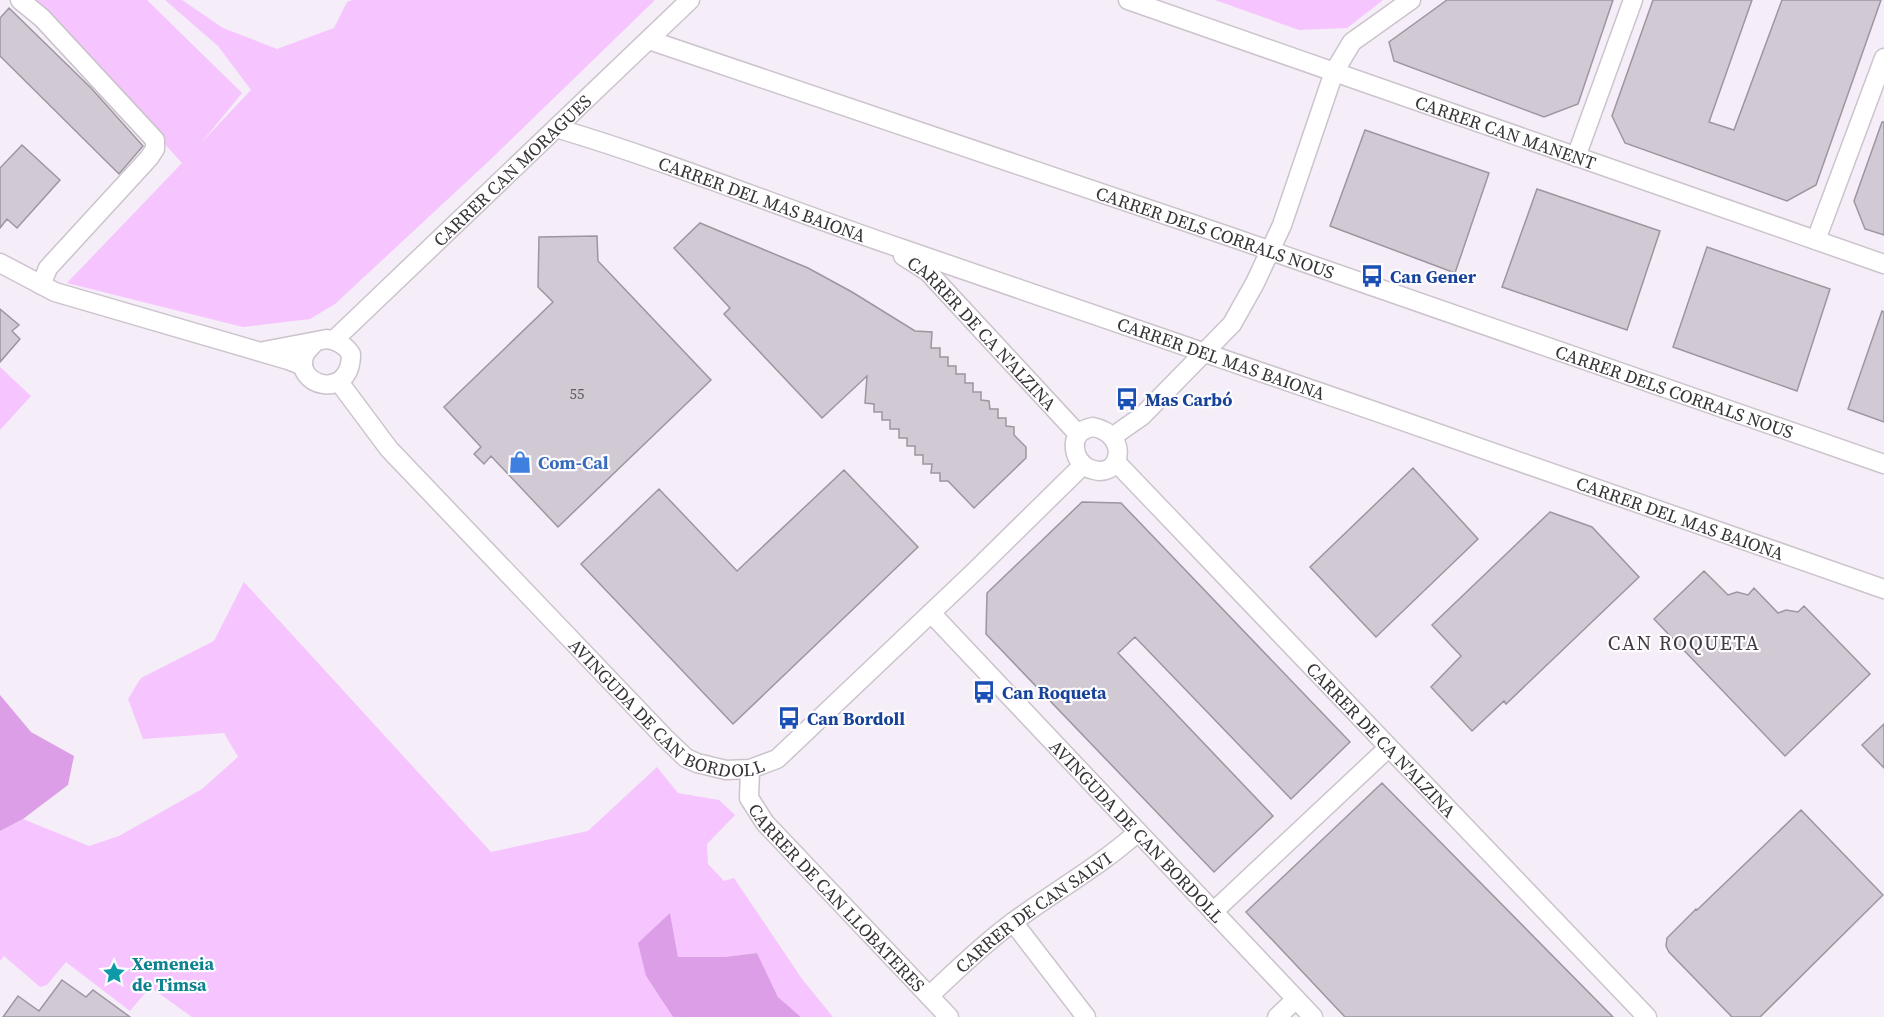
<svg xmlns="http://www.w3.org/2000/svg" width="1884" height="1017" font-family="'Source Serif 4',serif">
<style>
.green{fill:#f6c4fe}
.forest{fill:#dc9ee7}
.building{fill:#d1cad4;stroke:#9d959f;stroke-width:1.5}
.lines{fill:none;stroke-linecap:round;stroke-linejoin:round}
.minor-casing{stroke:#ccc3cd;stroke-width:21}
.minor{stroke:#fff;stroke-width:18}
.labels{text-anchor:middle;dominant-baseline:central;stroke-width:4.5;stroke-linejoin:round;paint-order:stroke}
.number-label{font-size:15px;fill:#5e5a5f}
.street-label{font-size:18px;fill:#373438;stroke:#fefcff}
.transit-label{font-size:18px;font-weight:bold;fill:#164399;stroke:#fefcff;text-anchor:start}
.shop-label{font-size:18px;font-weight:bold;fill:#366cbe;stroke:#fefcff;text-anchor:start}
.culture-label{font-size:18px;font-weight:bold;fill:#0d838f;stroke:#fefcff;text-anchor:start}
.neighbourhood-label{font-size:20px;letter-spacing:1.5px;fill:#403a41;stroke:#fefcff}
</style>
<rect width="100%" height="100%" fill="#f5edf7"/>
<path class="green" d="M 25,0 L 147,0 L 242,93 L 201,143 L 251,90 L 218,46 L 165,0 L 182,0 L 223,28 L 277,49 L 334,28 L 347,2 L 352,0 L 655,0 L 491,159 L 335,304 L 310,319 L 243,327 L 67,283 L 182,163 L 137,113 Z
M 1215,0 L 1383,0 L 1347,28 L 1299,30 Z
M 0,367 L 31,396 L 0,430 Z
M 244,582 L 491,852 L 588,831 L 657,767 L 678,793 L 719,800 L 735,815 L 707,844 L 708,864 L 724,881 L 734,878 L 802,979 L 833,1017 L 801,1017 L 778,997 L 757,953 L 724,957 L 678,957 L 670,913 L 646,976 L 673,1017 L 192,1017 L 150,987 L 130,1011 L 66,962 L 47,985 L 40,987 L 4,956 L 0,961 L 0,831 L 23,819 L 89,846 L 119,836 L 202,789 L 238,757 L 224,733 L 143,739 L 128,699 L 141,678 L 214,641 Z"/>
<path class="forest" d="M 0,695 L 31,732 L 74,756 L 68,785 L 23,819 L 0,831 Z
M 670,913 L 678,957 L 724,957 L 757,953 L 778,997 L 801,1017 L 673,1017 L 646,976 L 638,943 Z"/>
<path class="building" d="M 1447,0 L 1613,0 L 1578,104 L 1544,117 L 1394,61 L 1389,42 Z
M 1653,0 L 1752,0 L 1709,122 L 1734,130 L 1782,0 L 1881,0 L 1816,185 L 1787,201 L 1625,143 L 1612,116 Z
M 9,8 L 91,88 L 143,146 L 119,174 L 0,56 L 0,18 Z
M 1882,122 L 1884,122 L 1884,235 L 1865,229 L 1854,201 Z
M 1365,130 L 1489,173 L 1455,273 L 1330,226 Z
M 22,145 L 60,180 L 17,228 L 7,219 L 0,228 L 0,168 Z
M 1537,189 L 1660,231 L 1627,330 L 1502,287 Z
M 700,223 L 808,268 L 852,292 L 915,331 L 932,332 L 931,348 L 940,348 L 940,357 L 948,357 L 948,366 L 956,366 L 956,374 L 965,374 L 965,383 L 973,383 L 973,392 L 981,392 L 981,400 L 989,401 L 990,409 L 998,409 L 998,418 L 1006,418 L 1006,426 L 1014,427 L 1014,435 L 1026,447 L 1026,458 L 974,508 L 948,481 L 940,481 L 940,473 L 931,473 L 932,464 L 923,464 L 923,455 L 915,455 L 915,446 L 907,446 L 907,438 L 899,438 L 899,429 L 890,429 L 890,420 L 882,420 L 882,412 L 874,412 L 874,404 L 865,403 L 867,376 L 822,418 L 724,314 L 730,308 L 674,248 Z
M 597,236 L 598,261 L 711,380 L 558,527 L 491,456 L 484,464 L 474,454 L 481,447 L 444,407 L 553,302 L 538,287 L 539,237 Z
M 1707,247 L 1830,289 L 1797,391 L 1673,347 Z
M 0,309 L 19,325 L 12,331 L 20,339 L 0,362 Z
M 1882,311 L 1884,312 L 1884,422 L 1848,409 Z
M 1413,468 L 1478,539 L 1376,637 L 1310,567 Z
M 844,470 L 918,547 L 733,724 L 581,564 L 659,489 L 737,571 Z
M 1082,502 L 1121,503 L 1350,742 L 1291,799 L 1135,637 L 1118,653 L 1273,816 L 1214,872 L 986,634 L 987,593 Z
M 1550,512 L 1592,527 L 1639,577 L 1506,704 L 1504,701 L 1472,731 L 1431,687 L 1461,656 L 1432,625 Z
M 1704,571 L 1728,595 L 1737,592 L 1748,595 L 1754,588 L 1778,613 L 1786,610 L 1798,612 L 1804,606 L 1870,674 L 1785,756 L 1654,619 Z
M 1884,724 L 1884,768 L 1862,745 Z
M 1382,783 L 1613,1017 L 1345,1017 L 1246,912 Z
M 1801,810 L 1883,895 L 1760,1017 L 1732,1017 L 1669,952 L 1666,946 L 1667,938 L 1696,909 L 1697,910 Z
M 62,980 L 86,997 L 93,990 L 130,1017 L 3,1017 L 18,996 L 39,1011 Z"/>
<g class="lines">
<g class="minor-casing">
<g id="minor">
<path d="M 20,0 L 42,18 L 155,140 L 155,149 L 149,158 L 48,268 L 41,285"/>
<path id="s1" d="M 1128,0 L 1884,264"/>
<path id="s2" d="M 649,40 L 1231,237 L 1884,464"/>
<path id="s3" d="M 556,128 C 674,163 787,210 903,249 C 1231,360 1557,475 1884,589"/>
<path d="M 1576,157 L 1633,0"/>
<path d="M 1816,240 L 1884,58"/>
<path id="s4" d="M 903,256 L 928,272 L 1078,434"/>
<path d="M 0,263 L 55,292 L 288,360 L 303,366"/>
<path id="s5" d="M 334,340 L 690,0"/>
<path d="M 264,351 L 327,339 C 338,341 345,345 351,354 C 351,403 291,385 305,354 C 307,350 311,347 314,343"/>
<path id="s6" d="M 339,382 L 389,449 L 665,738 L 686,758 L 697,763 L 726,770 L 750,769 L 777,759 L 973,573 L 1083,465"/>
<path d="M 1093,427 C 1131,434 1122,483 1088,468 C 1081,464 1076,457 1075,449 C 1073,437 1081,429 1093,427 Z"/>
<path d="M 1112,437 L 1142,416 L 1232,324 L 1255,283 L 1282,225 L 1334,72 L 1352,42 L 1411,0"/>
<path id="s7" d="M 1116,462 L 1647,1017"/>
<path id="s8" d="M 931,613 L 1313,1017"/>
<path id="s9" d="M 750,769 L 749,798 L 765,823 L 949,1017"/>
<path d="M 1213,912 L 1388,748"/>
<path d="M 1013,922 L 1086,1017"/>
<path id="s10" d="M 929,996 C 956,971 982,945 1012,923 C 1053,892 1099,867 1138,832"/>
<path d="M 1277,1017 L 1296,999"/>
</g>
</g>
<use href="#minor" class="minor"/>
</g>
<defs>
<g id="bus-bare" transform="scale(1.8)"><path d="M-5-6H5V4H4V6H2V4H-2V6H-4V4H-5ZM-3.5-4V0h7V-4ZM-3.5 1.2v1.5H-2V1.2ZM2 1.2v1.5H3.5V1.2Z" fill="#1a4fb4" stroke="#fefcff" stroke-width="2.5" paint-order="stroke"/></g>
<g id="shop-bare" transform="scale(1.8)"><path d="M-5-2.5h2.3a2.7 3.5 0 0 1 5.4 0H5L5.5 6h-11ZM-1.5-2.5h3a1.5 2.3 0 0 0-3 0Z" fill="#3f7fe0" stroke="#fefcff" stroke-width="2.5" paint-order="stroke"/></g>
<g id="sight-bare" transform="scale(1.8)"><path d="M0-6L1.8-2.2L6-1.7L2.9 1.2L3.7 5.4L0 3.3L-3.7 5.4L-2.9 1.2L-6-1.7L-1.8-2.2Z" fill="#0f9aa8" stroke="#fefcff" stroke-width="2.5" paint-order="stroke"/></g>
</defs>
<g fill-rule="evenodd">
<use href="#bus-bare" x="1372" y="276"/>
<use href="#bus-bare" x="1127" y="399"/>
<use href="#shop-bare" x="520" y="462"/>
<use href="#bus-bare" x="984" y="692"/>
<use href="#bus-bare" x="789" y="718"/>
<use href="#sight-bare" x="114" y="973"/>
</g>
<g class="labels">
<g class="number-label">
<text x="577" y="393">55</text>
</g>
<g class="street-label">
<text stroke="none"><textPath href="#s1" startOffset="400">CARRER CAN MANENT</textPath></text>
<text stroke="none"><textPath href="#s5" startOffset="246">CARRER CAN MORAGUES</textPath></text>
<text stroke="none"><textPath href="#s3" startOffset="218">CARRER DEL MAS BAIONA</textPath></text>
<text stroke="none"><textPath href="#s2" startOffset="598">CARRER DELS CORRALS NOUS</textPath></text>
<text stroke="none"><textPath href="#s4" startOffset="111">CARRER DE CA N'ALZINA</textPath></text>
<text stroke="none"><textPath href="#s3" startOffset="704">CARRER DEL MAS BAIONA</textPath></text>
<text stroke="none"><textPath href="#s2" startOffset="1084">CARRER DELS CORRALS NOUS</textPath></text>
<text stroke="none"><textPath href="#s3" startOffset="1190">CARRER DEL MAS BAIONA</textPath></text>
<text stroke="none"><textPath href="#s6" startOffset="471">AVINGUDA DE CAN BORDOLL</textPath></text>
<text stroke="none"><textPath href="#s7" startOffset="384">CARRER DE CA N'ALZINA</textPath></text>
<text stroke="none"><textPath href="#s8" startOffset="300">AVINGUDA DE CAN BORDOLL</textPath></text>
<text stroke="none"><textPath href="#s9" startOffset="162">CARRER DE CAN LLOBATERES</textPath></text>
<text stroke="none"><textPath href="#s10" startOffset="134">CARRER DE CAN SALVI</textPath></text>
</g>
<g class="transit-label">
<text x="1390" y="276">Can Gener</text>
<text x="1145" y="399">Mas Carbó</text>
<text x="1002" y="692">Can Roqueta</text>
<text x="807" y="718">Can Bordoll</text>
</g>
<g class="shop-label">
<text x="538" y="462">Com-Cal</text>
</g>
<g class="culture-label">
<text x="132" y="963">Xemeneia<tspan x="132" dy="21">de Timsa</tspan></text>
</g>
<g class="neighbourhood-label">
<text x="1684" y="643">CAN ROQUETA</text>
</g>
</g>
</svg>
